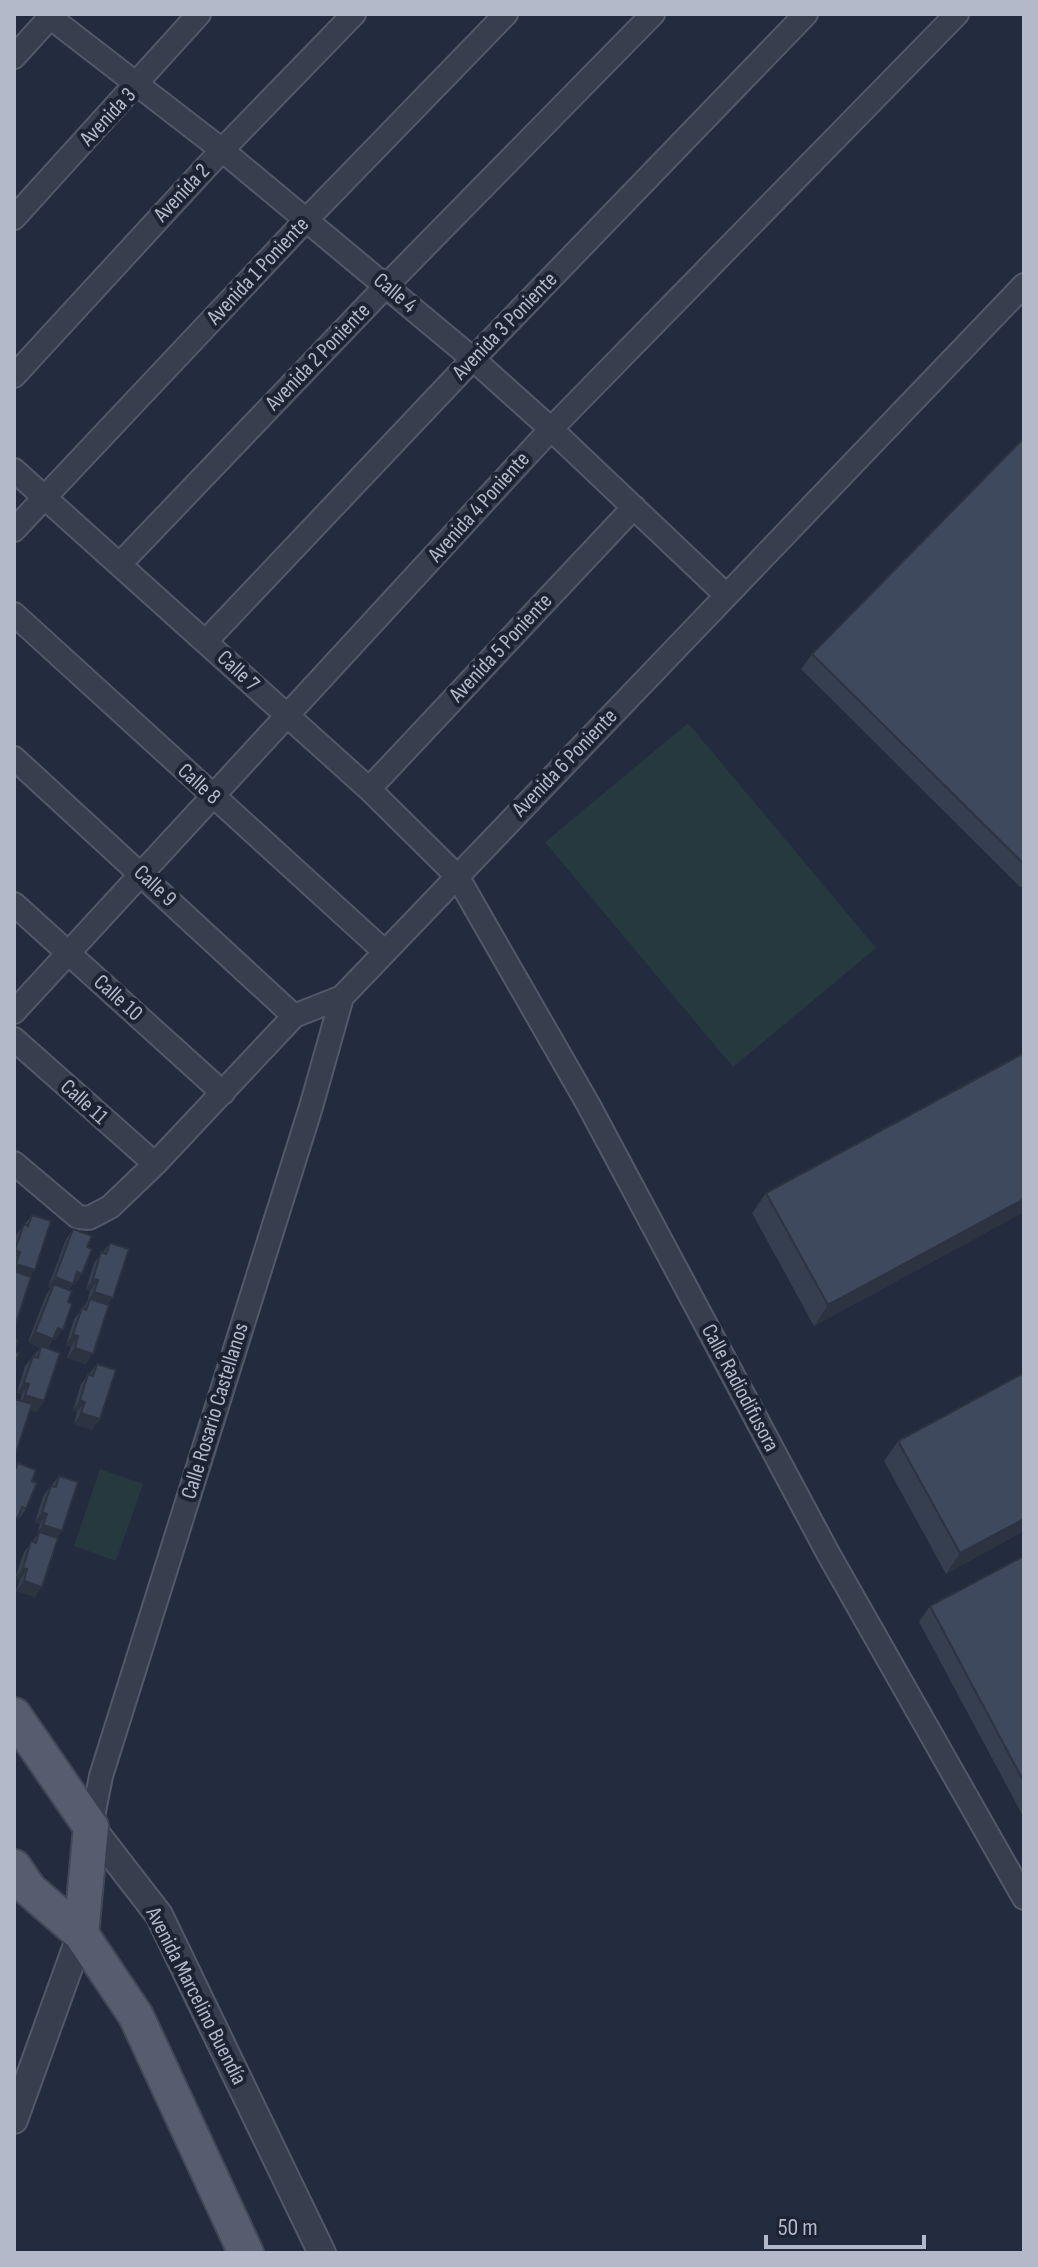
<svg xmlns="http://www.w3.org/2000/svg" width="1038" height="2267" font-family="'Sofia Sans Condensed',sans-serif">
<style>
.green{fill:#25393f}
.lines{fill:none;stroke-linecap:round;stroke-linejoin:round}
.minor-casing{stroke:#525969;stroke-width:26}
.tertiary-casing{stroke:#525969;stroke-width:30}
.primary-casing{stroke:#404757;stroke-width:38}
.minor{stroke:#373e4e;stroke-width:22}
.tertiary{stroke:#373e4e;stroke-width:26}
.primary{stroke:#555d6e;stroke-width:34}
.wall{fill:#363f50}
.shaded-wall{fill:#2c3341}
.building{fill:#3f495d;stroke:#2c3341;stroke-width:2}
.labels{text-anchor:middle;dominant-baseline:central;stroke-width:8;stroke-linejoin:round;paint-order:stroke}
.street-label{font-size:22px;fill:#b3b9c9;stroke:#1c2333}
</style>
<rect width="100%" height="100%" fill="#232b3e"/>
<path class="green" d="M 688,723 L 876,948 L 733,1067 L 545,842 Z
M 100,1469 L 143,1484 L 116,1561 L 74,1546 Z"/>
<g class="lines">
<g class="minor-casing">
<path id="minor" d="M 46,14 L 222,150 L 473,359 L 551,429 L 725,594
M 14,57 L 53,14
M 14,218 L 199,14
M 14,376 L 222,150 L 354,14
M 14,470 L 369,789 L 457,876 L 588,1104 L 829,1555 L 1024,1898
M 14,530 L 307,219 L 506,14
M 120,564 L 386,286 L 653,14
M 14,614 L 385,952
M 206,641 L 473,359 L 806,14
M 14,758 L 294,1016
M 369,789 L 634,507
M 14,904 L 223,1093
M 14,1012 L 551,429 L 957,14
M 14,1039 L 155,1164
M 14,1163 L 78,1217 L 89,1218 L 110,1207 L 155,1164 L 294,1016 L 342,997 L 1024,285
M 91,1827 L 101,1776 L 311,1107 L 342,997"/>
</g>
<g class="tertiary-casing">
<path id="tertiary" d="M 91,1827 L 159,1915 L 322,2253
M 14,2120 L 81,1934"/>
</g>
<g class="primary-casing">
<path id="primary" d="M 14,1715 L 91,1827 L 81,1934
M 14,1867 L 29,1889 L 81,1934 L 136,2016 L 246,2253"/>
</g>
<use href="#minor" class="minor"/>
<use href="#tertiary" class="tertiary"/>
<use href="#primary" class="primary"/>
</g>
<path class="wall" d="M 1024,438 L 1024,887 L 1020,887 L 801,669 L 812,654 Z
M 1024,1053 L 1024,1212 L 814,1326 L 752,1213 L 766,1193 Z
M 32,1215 L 30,1276 L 14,1328 L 14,1242 L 16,1235 Z
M 73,1229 L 75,1285 L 73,1284 L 69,1290 L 55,1340 L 53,1340 L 47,1348 L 37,1412 L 30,1410 L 14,1456 L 14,1399 L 20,1401 L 22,1394 L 17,1393 L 25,1366 L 40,1348 L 28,1342 L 46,1295 L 51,1288 L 48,1287 L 66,1239 Z
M 110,1243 L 108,1304 L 86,1364 L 67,1358 L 71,1347 L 66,1345 L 74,1319 L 87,1302 L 90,1291 L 86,1289 L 94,1263 Z
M 97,1364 L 92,1430 L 74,1424 L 77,1412 L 73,1410 L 81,1384 Z
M 1024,1373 L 1024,1531 L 946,1574 L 884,1461 L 898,1441 Z
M 18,1463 L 32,1481 L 26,1509 L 19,1519 L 17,1518 L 14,1523 L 14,1468 Z
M 59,1476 L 62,1531 L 57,1538 L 35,1597 L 16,1591 L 20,1580 L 15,1578 L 24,1552 L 37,1535 L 40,1524 L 35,1522 L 43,1496 Z
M 1024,1556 L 1024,1818 L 919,1622 L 930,1606 Z"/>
<path class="shaded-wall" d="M 1024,1199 L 1024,1212 L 814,1326 L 828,1305 Z
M 15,1250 L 20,1252 L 14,1261 L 14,1252 Z
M 16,1264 L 35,1270 L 28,1280 L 14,1276 L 14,1267 Z
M 77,1272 L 82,1274 L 75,1285 L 73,1284 L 66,1294 L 54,1284 L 51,1288 L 48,1287 L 55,1277 Z
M 93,1279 L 98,1280 L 90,1291 L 86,1289 Z
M 94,1292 L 113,1298 L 105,1308 L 90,1299 L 87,1302 Z
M 58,1328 L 63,1330 L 55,1340 L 53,1340 L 46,1350 L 28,1342 L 35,1332 Z
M 73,1334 L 78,1336 L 71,1347 L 66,1345 Z
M 75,1348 L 93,1354 L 86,1364 L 67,1358 Z
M 24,1382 L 29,1384 L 22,1394 L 17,1393 Z
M 25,1395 L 44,1401 L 37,1412 L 18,1406 Z
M 80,1400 L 85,1402 L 77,1412 L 73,1410 Z
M 81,1413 L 100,1419 L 92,1430 L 74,1424 Z
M 42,1512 L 47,1514 L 40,1524 L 35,1522 Z
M 1024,1519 L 1024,1531 L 946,1574 L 960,1553 Z
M 43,1525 L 62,1531 L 55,1541 L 39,1532 L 36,1535 Z
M 23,1568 L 27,1569 L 20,1580 L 15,1578 Z
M 24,1581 L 42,1587 L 35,1597 L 16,1591 Z"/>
<path class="building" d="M 1024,438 L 1024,864 L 812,654 Z
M 1024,1053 L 1024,1199 L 828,1305 L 766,1193 Z
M 32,1215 L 51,1221 L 35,1270 L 16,1264 L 20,1252 L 15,1250 L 24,1224 L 28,1226 Z
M 73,1229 L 92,1236 L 87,1247 L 92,1249 L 82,1274 L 77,1272 L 73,1284 L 55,1277 Z
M 110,1243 L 129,1249 L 113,1298 L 94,1292 L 98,1280 L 93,1279 L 101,1252 L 106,1254 Z
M 14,1271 L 31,1277 L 15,1326 L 14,1325 Z
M 54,1284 L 72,1291 L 68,1302 L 72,1304 L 63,1330 L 58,1328 L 53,1339 L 35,1332 Z
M 90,1299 L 109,1305 L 93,1354 L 75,1348 L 78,1336 L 73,1334 L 82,1308 L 86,1310 Z
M 14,1339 L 18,1340 L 14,1351 Z
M 41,1346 L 60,1353 L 44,1401 L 25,1395 L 29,1384 L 24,1382 L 33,1356 L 38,1358 Z
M 14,1352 L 19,1353 L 14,1365 Z
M 97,1364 L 116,1370 L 100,1419 L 81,1413 L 85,1402 L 80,1400 L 88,1374 L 93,1376 Z
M 1024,1373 L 1024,1519 L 960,1553 L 898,1441 Z
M 14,1399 L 32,1404 L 16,1453 L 14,1453 Z
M 18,1463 L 36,1470 L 32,1481 L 37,1483 L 26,1509 L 22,1507 L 18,1518 L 14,1517 L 14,1472 Z
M 59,1476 L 78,1482 L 62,1531 L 43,1525 L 47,1514 L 42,1512 L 51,1486 L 56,1487 Z
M 39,1532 L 58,1538 L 42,1587 L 24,1581 L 27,1569 L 23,1568 L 31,1541 L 36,1543 Z
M 1024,1556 L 1024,1782 L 930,1606 Z"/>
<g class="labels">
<g class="street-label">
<text transform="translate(108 117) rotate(-47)">Avenida 3</text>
<text transform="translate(182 193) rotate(-47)">Avenida 2</text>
<text transform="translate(258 271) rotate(-47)">Avenida 1 Poniente</text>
<text transform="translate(395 293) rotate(40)">Calle 4</text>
<text transform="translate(505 326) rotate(-46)">Avenida 3 Poniente</text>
<text transform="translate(318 357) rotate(-46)">Avenida 2 Poniente</text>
<text transform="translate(479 507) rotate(-48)">Avenida 4 Poniente</text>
<text transform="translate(501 648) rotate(-47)">Avenida 5 Poniente</text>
<text transform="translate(238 671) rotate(43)">Calle 7</text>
<text transform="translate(565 763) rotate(-46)">Avenida 6 Poniente</text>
<text transform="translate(199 784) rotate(42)">Calle 8</text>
<text transform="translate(155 886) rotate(43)">Calle 9</text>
<text transform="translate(118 998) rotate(42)">Calle 10</text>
<text transform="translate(84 1102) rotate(42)">Calle 11</text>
<text transform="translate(740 1388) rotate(62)">Calle Radiodifusora</text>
<text transform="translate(215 1411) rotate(-73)">Calle Rosario Castellanos</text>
<text transform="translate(196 1996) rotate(63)">Avenida Marcelino Buendía</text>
</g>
</g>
<rect width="1038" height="2267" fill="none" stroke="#b3b9c9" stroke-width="32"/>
<path d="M766 2235v12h158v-12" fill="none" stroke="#b3b9c9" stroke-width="4"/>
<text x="778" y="2235" font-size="24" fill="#b3b9c9" stroke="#1c2333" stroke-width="6" paint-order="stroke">50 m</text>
</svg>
